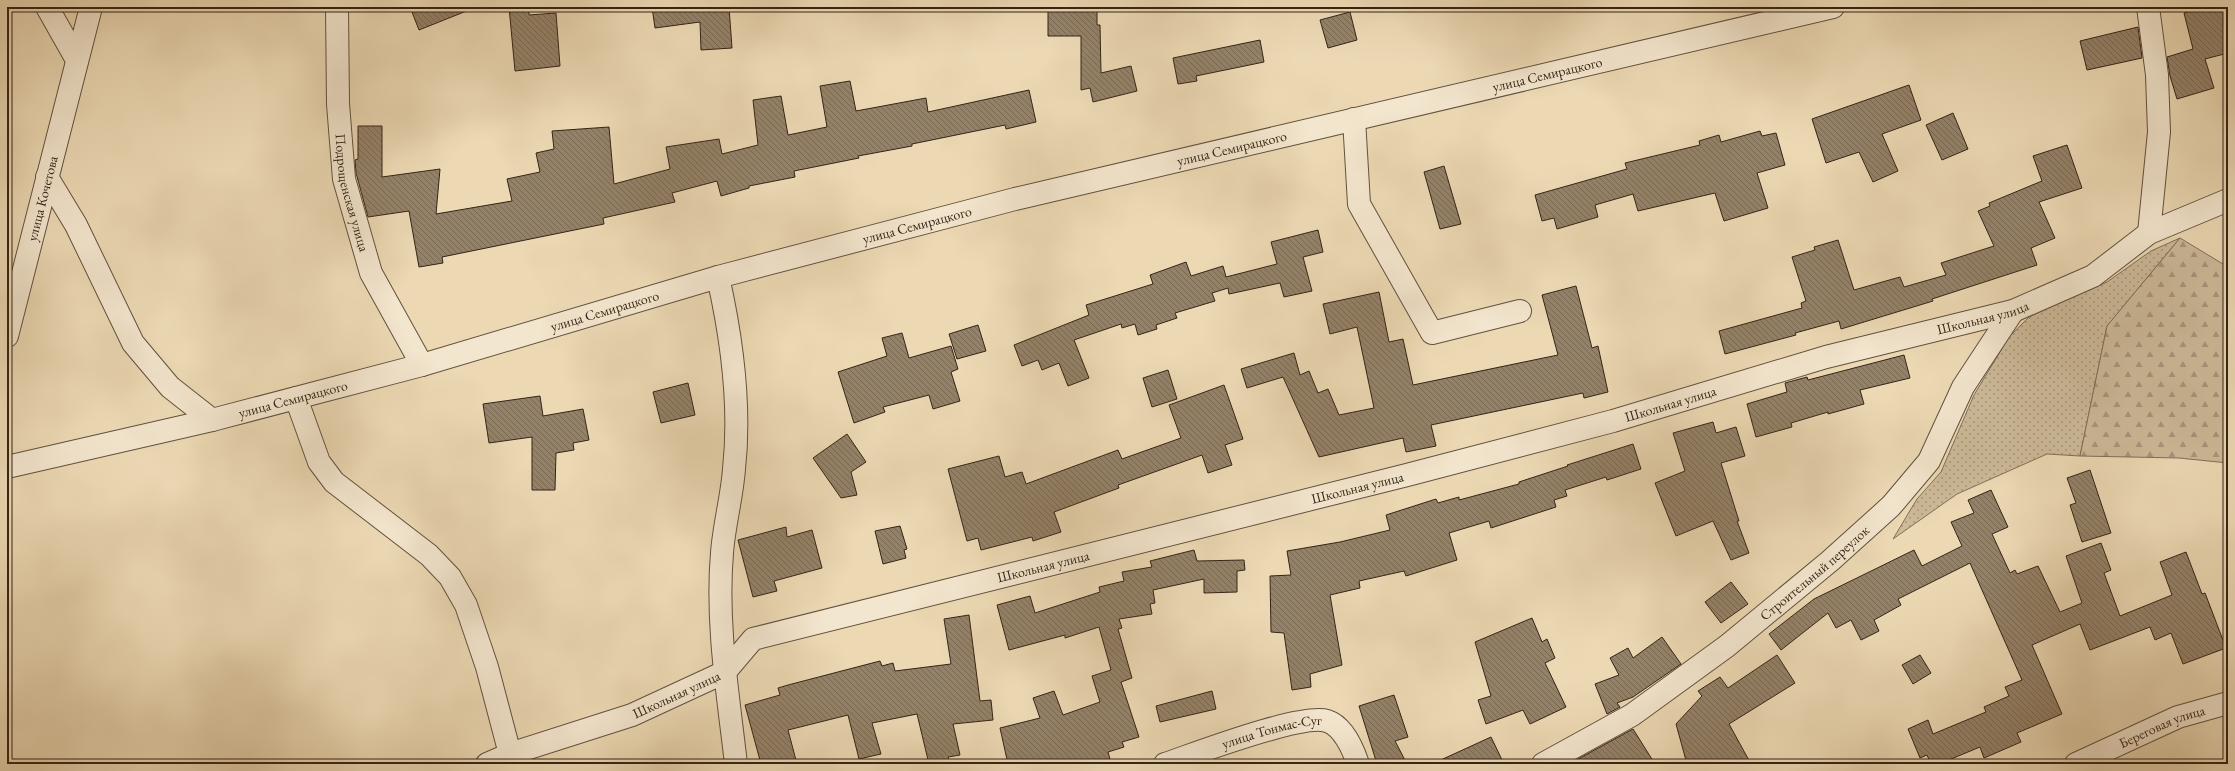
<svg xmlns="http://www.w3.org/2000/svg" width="2235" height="771" font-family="'EB Garamond',serif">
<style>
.grass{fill:url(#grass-dots);stroke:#806f58}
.forest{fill:url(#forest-firs);stroke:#806f58}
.building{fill:url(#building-back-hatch);stroke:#342416}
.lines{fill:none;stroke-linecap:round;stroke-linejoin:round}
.minor-casing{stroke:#62513e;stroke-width:24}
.minor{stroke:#f3e6ce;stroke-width:22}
.labels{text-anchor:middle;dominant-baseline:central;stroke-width:4;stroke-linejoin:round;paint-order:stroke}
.street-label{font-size:14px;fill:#342416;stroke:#f3e6ce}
</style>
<defs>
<pattern id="grass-dots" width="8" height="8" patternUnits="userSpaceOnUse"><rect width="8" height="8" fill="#cdba99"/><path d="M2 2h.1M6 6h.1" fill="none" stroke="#a7977c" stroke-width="1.8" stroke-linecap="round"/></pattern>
<pattern id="forest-firs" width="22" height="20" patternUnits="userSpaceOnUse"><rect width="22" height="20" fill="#cdba99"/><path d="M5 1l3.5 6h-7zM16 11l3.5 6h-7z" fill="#a7977c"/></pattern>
<pattern id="building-back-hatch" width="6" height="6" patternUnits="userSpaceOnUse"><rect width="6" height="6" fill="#948268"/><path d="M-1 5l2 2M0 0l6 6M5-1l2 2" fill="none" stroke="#7a6a55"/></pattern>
</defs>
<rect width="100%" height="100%" fill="#ecd9b4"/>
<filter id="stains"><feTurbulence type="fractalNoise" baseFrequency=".005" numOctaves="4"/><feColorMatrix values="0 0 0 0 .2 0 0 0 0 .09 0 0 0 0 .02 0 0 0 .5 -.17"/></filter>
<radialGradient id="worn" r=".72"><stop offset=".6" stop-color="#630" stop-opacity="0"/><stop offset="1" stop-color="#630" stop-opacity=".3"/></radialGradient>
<path class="grass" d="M 2180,238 L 2107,326 L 2080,456 L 2047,454 L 1957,494 L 1893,539 L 1917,499 L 1941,472 L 1974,395 L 2009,337 L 2029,317 L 2107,282 L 2151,251 Z"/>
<path class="forest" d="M 2180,238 L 2228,267 L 2228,463 L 2179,458 L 2080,456 L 2107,326 Z"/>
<path class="building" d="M 410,7 L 474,7 L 474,8 L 419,30 Z
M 509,7 L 529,7 L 529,15 L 556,13 L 560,66 L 515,71 Z
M 652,7 L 729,7 L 732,48 L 701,50 L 700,22 L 655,28 Z
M 1083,7 L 1083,10 L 1097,10 L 1097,25 L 1100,25 L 1101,73 L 1131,66 L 1137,91 L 1093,102 L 1090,88 L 1081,90 L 1081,36 L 1048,36 L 1048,8 Z
M 2208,7 L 2223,7 L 2228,26 L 2228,53 L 2205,59 L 2214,88 L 2177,99 L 2170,76 L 2167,57 L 2193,49 L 2184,13 Z
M 1350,12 L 1357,40 L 1328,48 L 1320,20 Z
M 2138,27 L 2142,58 L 2087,70 L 2080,41 Z
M 1260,40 L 1264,62 L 1196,76 L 1197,81 L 1178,84 L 1173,58 Z
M 850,81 L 856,111 L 926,98 L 928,112 L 1029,90 L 1036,122 L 1006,129 L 1005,125 L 912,144 L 912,146 L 858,156 L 859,158 L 794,171 L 795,177 L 749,186 L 749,188 L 721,196 L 717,181 L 672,193 L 675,202 L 603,218 L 604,224 L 442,257 L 443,263 L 419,267 L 409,211 L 368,217 L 356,173 L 355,160 L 358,159 L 358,126 L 382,126 L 382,177 L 440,169 L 436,214 L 512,201 L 507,179 L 540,172 L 536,153 L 554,149 L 552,131 L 609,127 L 614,184 L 670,169 L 666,147 L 719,139 L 722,154 L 758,145 L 753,100 L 781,96 L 788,135 L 827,127 L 820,86 Z
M 1909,85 L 1921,120 L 1882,134 L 1898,171 L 1873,182 L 1859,152 L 1826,163 L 1812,119 Z
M 1953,113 L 1968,149 L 1942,160 L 1926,125 Z
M 1760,131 L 1762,136 L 1776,133 L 1785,165 L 1757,173 L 1768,208 L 1724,221 L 1715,193 L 1638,211 L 1633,194 L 1595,205 L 1598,217 L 1557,229 L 1554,218 L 1542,221 L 1535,195 L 1627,169 L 1625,163 L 1700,145 L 1699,141 L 1719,135 L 1721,142 Z
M 2067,145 L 2082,188 L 2039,202 L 2055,238 L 2031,248 L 2037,265 L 1932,299 L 1933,301 L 1841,329 L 1839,321 L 1795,333 L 1796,335 L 1725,354 L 1719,331 L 1802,308 L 1801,303 L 1806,301 L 1792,257 L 1815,250 L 1814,247 L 1838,240 L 1854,290 L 1900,277 L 1904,287 L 1946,275 L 1941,263 L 1994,246 L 1978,211 L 1990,206 L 1989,203 L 2042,181 L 2033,156 Z
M 1444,166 L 1461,224 L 1440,229 L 1424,172 Z
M 1318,230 L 1323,252 L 1303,257 L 1312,291 L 1284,297 L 1280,283 L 1229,294 L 1228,288 L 1212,293 L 1215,301 L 1175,313 L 1177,318 L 1156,325 L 1157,329 L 1138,335 L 1135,324 L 1122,328 L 1121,324 L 1074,340 L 1089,378 L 1068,386 L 1059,363 L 1042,370 L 1038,360 L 1022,366 L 1014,345 L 1089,315 L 1086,305 L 1153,284 L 1150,275 L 1186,262 L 1191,276 L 1223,266 L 1226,277 L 1277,264 L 1271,242 Z
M 1576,286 L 1592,348 L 1598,346 L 1608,392 L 1584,398 L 1583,393 L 1431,425 L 1436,446 L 1406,452 L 1403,438 L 1319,457 L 1283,377 L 1247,388 L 1241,369 L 1294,353 L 1300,375 L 1309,371 L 1318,393 L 1328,389 L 1339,415 L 1374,408 L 1357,327 L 1330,334 L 1323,304 L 1379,292 L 1389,342 L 1403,339 L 1413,385 L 1558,355 L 1542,295 Z
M 978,325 L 986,351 L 957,359 L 949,334 Z
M 902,333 L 909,358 L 951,346 L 958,369 L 951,372 L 960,401 L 933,409 L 929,395 L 883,407 L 885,412 L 854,423 L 838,372 L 887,356 L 882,338 Z
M 1904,355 L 1910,378 L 1860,390 L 1864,404 L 1828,414 L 1828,412 L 1791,423 L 1792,427 L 1756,437 L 1747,404 L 1787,392 L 1785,383 L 1807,377 L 1808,380 Z
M 1168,370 L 1177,399 L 1152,407 L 1143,378 Z
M 688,383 L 695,415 L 661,423 L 653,392 Z
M 1224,385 L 1243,439 L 1225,445 L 1232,465 L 1208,473 L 1202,455 L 1118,485 L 1119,488 L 1054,512 L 1061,532 L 1033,541 L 1032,537 L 981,550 L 978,538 L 967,541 L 948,469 L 999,456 L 1005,477 L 1022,472 L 1026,484 L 1118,450 L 1122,459 L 1181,438 L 1169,405 Z
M 540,396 L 543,416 L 583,409 L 589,440 L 573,443 L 574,450 L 556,453 L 555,490 L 532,490 L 532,437 L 489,443 L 483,404 Z
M 1713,422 L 1716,433 L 1736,427 L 1745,456 L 1721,463 L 1739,521 L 1737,521 L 1749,553 L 1731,560 L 1713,521 L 1676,536 L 1655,483 L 1685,471 L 1673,433 Z
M 847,434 L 866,462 L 851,472 L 857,495 L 841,498 L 813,458 Z
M 1633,444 L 1641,469 L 1607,480 L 1606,477 L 1565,490 L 1567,496 L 1554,500 L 1556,507 L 1491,528 L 1489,521 L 1449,533 L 1457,560 L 1406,576 L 1404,571 L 1359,581 L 1360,588 L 1330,595 L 1342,665 L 1310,674 L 1311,687 L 1292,690 L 1284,633 L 1271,632 L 1270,576 L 1291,575 L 1287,551 L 1340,542 L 1390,530 L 1386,515 L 1436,499 L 1438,503 L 1459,497 L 1459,500 L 1519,484 L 1519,482 L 1568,466 L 1567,465 Z
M 2090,470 L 2111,533 L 2082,542 L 2070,505 L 2076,503 L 2067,478 Z
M 1991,490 L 2008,527 L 1992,534 L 2010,573 L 2015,570 L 2017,574 L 2038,566 L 2060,612 L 2082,603 L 2066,556 L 2101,543 L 2111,570 L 2104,573 L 2120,616 L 2172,595 L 2160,562 L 2186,552 L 2202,594 L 2205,593 L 2226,648 L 2183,664 L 2171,633 L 2155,640 L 2150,627 L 2090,650 L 2080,624 L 2032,645 L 2062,714 L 2017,733 L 2021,742 L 1984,758 L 1980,747 L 1939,764 L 1931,764 L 1927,755 L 1920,758 L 1908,729 L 1928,720 L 1933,734 L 1986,712 L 1984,707 L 2009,696 L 2005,687 L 2022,680 L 1970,563 L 1898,599 L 1901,605 L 1874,620 L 1879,631 L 1861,640 L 1851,620 L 1836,628 L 1828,613 L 1781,650 L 1769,634 L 1814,599 L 1914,550 L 1922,566 L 1962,546 L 1951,522 L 1974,513 L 1968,500 Z
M 900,526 L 907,549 L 904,550 L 906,558 L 883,564 L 875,531 Z
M 786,527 L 787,537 L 812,530 L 822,568 L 774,581 L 777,591 L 753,597 L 738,540 Z
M 1194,550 L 1197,561 L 1244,560 L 1245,570 L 1237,571 L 1237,592 L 1204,593 L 1204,579 L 1153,590 L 1155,603 L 1150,604 L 1152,614 L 1119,619 L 1122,628 L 1118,629 L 1132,678 L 1121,682 L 1139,737 L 1122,742 L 1124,747 L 1108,752 L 1110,759 L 1094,764 L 1008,764 L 1000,728 L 1040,718 L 1033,698 L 1054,691 L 1063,715 L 1100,702 L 1092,676 L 1111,670 L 1099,627 L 1065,638 L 1065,635 L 1009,650 L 997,605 L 1030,596 L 1035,613 L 1100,592 L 1099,587 L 1124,581 L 1122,572 L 1152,567 L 1150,561 Z
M 1731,582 L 1748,604 L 1721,623 L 1705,602 Z
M 969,615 L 980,701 L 991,700 L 993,720 L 953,724 L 960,755 L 948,757 L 950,764 L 929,764 L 917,714 L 872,723 L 881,754 L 859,759 L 848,715 L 788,730 L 797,764 L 761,764 L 745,705 L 780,695 L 778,688 L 788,685 L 880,661 L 882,666 L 893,663 L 895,671 L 951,664 L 944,619 Z
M 1532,618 L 1542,642 L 1547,639 L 1555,658 L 1545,663 L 1566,707 L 1530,724 L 1523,710 L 1486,724 L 1478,700 L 1491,696 L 1475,642 Z
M 1662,637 L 1681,664 L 1633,697 L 1617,703 L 1620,707 L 1607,714 L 1595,684 L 1619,675 L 1610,658 L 1628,648 L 1633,658 Z
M 1777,655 L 1795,683 L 1729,724 L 1751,764 L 1687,764 L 1676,724 L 1702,696 L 1698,691 L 1720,677 L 1728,688 Z
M 1920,655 L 1931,673 L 1913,684 L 1902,665 Z
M 1212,691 L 1216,709 L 1160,722 L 1156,706 Z
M 1394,695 L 1408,737 L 1395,741 L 1407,764 L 1377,764 L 1359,706 Z
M 1633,729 L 1655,764 L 1569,764 Z
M 1491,737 L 1504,764 L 1432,764 Z"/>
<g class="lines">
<g class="minor-casing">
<g id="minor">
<path d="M 47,7 L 77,60"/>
<path id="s1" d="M 337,7 L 338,104 L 344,179 L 371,273 L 422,365"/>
<path d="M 2148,7 L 2157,75 L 2159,132 L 2149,233"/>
<path d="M 1354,119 L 1359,204 L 1432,333 L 1520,311"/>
<path d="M 47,177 L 76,225 L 133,343 L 170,387 L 212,420"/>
<path d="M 718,277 C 732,339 741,405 734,469 C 732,497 724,525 722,553 C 716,623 728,694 736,764"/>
<path id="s2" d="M 7,336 L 91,7"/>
<path d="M 296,398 L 319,462 L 334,482 L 429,555 L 450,577 L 466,605 L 487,667 L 510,754"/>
<path id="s3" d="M 7,467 L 212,420 L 422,365 L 718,277 L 1015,199 L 1833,7"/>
<path id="s4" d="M 487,764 L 510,754 L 632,715 L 725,672 L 753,639 L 1407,475 L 1613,421 L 1826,357 L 2013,311 L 2093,276 L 2149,233 L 2228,200"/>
<path id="s5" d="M 1165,764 C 1195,754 1301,713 1327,721 C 1343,726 1353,749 1358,764"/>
<path id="s6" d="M 1543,764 L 1632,715 L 1727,646 L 1830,561 L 1891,506 L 1929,461 L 1963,387 L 2013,311"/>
<path id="s7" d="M 2076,764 L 2178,717 L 2228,703"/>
</g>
</g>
<use href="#minor" class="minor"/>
</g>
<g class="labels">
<g class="street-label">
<text stroke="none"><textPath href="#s3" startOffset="1590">улица Семирацкого</textPath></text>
<text stroke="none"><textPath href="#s3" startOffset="1266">улица Семирацкого</textPath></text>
<text stroke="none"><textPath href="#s1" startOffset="187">Подрощенская улица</textPath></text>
<text stroke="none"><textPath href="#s2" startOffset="142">улица Кочетова</textPath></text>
<text stroke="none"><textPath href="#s3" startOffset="942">улица Семирацкого</textPath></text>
<text stroke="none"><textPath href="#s3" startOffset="618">улица Семирацкого</textPath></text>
<text stroke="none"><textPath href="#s4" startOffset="1570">Школьная улица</textPath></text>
<text stroke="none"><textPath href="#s3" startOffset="294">улица Семирацкого</textPath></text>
<text stroke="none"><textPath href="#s4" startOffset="1246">Школьная улица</textPath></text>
<text stroke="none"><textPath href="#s4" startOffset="922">Школьная улица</textPath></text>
<text stroke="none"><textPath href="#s4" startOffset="598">Школьная улица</textPath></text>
<text stroke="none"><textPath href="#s6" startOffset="333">Строительный переулок</textPath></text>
<text stroke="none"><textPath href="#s4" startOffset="202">Школьная улица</textPath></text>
<text stroke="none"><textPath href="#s7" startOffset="94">Береговая улица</textPath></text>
<text stroke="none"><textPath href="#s5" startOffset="112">улица Тонмас-Суг</textPath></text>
</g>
</g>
<rect width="2235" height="771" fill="none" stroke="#ecd9b4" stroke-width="24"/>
<rect x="8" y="8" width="2219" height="755" fill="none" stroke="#342416" stroke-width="2"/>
<rect x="12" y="12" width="2211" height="747" fill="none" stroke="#342416"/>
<rect width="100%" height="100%" filter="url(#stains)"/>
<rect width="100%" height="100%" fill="url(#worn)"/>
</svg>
